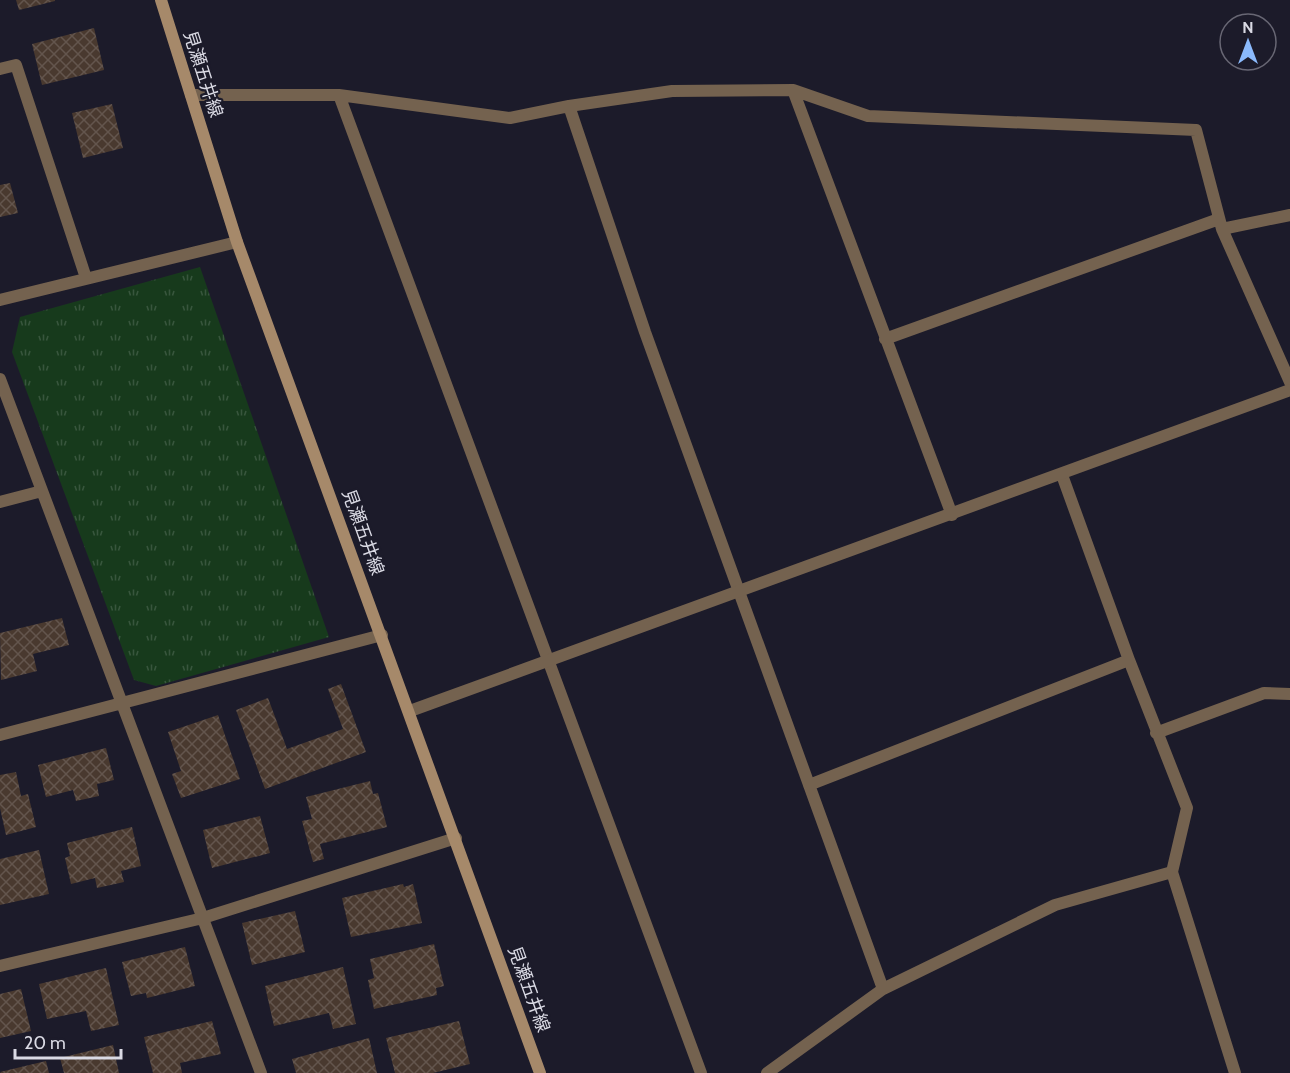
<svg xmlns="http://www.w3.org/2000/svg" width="1290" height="1073" font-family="Cabin,'Noto Sans JP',sans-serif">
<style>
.park{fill:url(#park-tufts)}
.building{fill:url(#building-cross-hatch)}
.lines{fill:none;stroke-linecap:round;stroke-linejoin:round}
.minor{stroke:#74624f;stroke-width:12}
.tertiary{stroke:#74624f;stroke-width:12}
.secondary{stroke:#a6896a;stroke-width:12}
.labels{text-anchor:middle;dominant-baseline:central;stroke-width:4.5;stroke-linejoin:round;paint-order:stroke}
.street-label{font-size:18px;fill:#dadae4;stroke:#1c1b2a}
</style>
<defs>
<pattern id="park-tufts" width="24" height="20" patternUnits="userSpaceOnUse" patternTransform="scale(1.5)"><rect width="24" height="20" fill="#173a1c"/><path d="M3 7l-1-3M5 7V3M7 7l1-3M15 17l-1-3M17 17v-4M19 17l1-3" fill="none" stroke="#38563d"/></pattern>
<pattern id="building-cross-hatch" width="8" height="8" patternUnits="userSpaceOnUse" patternTransform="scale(1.5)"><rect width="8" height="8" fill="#49392f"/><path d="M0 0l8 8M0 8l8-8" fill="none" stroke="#63554d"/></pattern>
</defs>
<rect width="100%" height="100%" fill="#1c1b2a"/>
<path class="park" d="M 200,267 L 329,637 L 156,686 L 134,680 L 12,352 L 20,317 Z"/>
<path class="building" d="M 16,0 L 55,0 L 55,1 L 19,10 Z
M 94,28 L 104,70 L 42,85 L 32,44 Z
M 112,104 L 123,148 L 83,158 L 72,113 Z
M 10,183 L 18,213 L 0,217 L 0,185 Z
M 62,618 L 69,645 L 33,654 L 37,671 L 1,680 L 0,633 Z
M 341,684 L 366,752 L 265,789 L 236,710 L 268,698 L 287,749 L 343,729 L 328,689 Z
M 218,715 L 240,779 L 181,798 L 172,774 L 181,771 L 168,732 Z
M 106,748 L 114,780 L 97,784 L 99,796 L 76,801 L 73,790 L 46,797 L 38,765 Z
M 16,772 L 21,796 L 28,794 L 36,827 L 6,835 L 0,808 L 0,775 Z
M 370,781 L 373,794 L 378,793 L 387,827 L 320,844 L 324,859 L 313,862 L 302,821 L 312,819 L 306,797 Z
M 260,816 L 270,853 L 212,868 L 203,830 Z
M 132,827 L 141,866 L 121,871 L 124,882 L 97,888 L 95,878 L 71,884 L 65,858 L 70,856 L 67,843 Z
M 39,850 L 49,894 L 0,905 L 0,859 Z
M 403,884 L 404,887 L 413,884 L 422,923 L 351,937 L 342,898 Z
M 295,911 L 305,952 L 252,965 L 242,923 Z
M 434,944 L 444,986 L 436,988 L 437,995 L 374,1009 L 368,980 L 374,978 L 370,959 Z
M 185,947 L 195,986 L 147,998 L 146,993 L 131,996 L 122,962 Z
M 343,967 L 356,1024 L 333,1029 L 329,1013 L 274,1026 L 265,986 Z
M 106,968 L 119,1025 L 91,1031 L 86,1011 L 47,1019 L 39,984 Z
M 21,989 L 31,1031 L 0,1038 L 0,994 Z
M 212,1021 L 221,1054 L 180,1063 L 182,1073 L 153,1073 L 144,1037 Z
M 459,1021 L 470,1064 L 433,1073 L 395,1073 L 386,1038 Z
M 369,1038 L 377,1073 L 296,1073 L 292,1059 Z
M 113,1045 L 119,1073 L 64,1073 L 60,1058 Z
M 46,1061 L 49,1073 L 1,1073 L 0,1072 Z"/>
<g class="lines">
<path class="minor" d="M 0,69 L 16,65 L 86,278
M 793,90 L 952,515
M 191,95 L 339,95 L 510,118 L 569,106 L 672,91 L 793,90 L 868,116 L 1196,130 L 1222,229 L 1290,382
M 339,95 L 701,1073
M 569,106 L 645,332 L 883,989
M 1222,229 L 1290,215
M 0,300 L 237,242
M 885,339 L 1219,219
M 0,379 L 261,1073
M 0,502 L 42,491
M 1156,733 L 1264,693 L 1290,694
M 0,735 L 382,635
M 809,785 L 1129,660
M 1172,872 L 1235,1073
M 0,966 L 203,918 L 456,838
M 767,1073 L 883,989 L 1055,905 L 1172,872 L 1187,808 L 1129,660 L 1062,475"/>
<path class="tertiary" d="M 410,711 L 1290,390"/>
<path class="secondary" d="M 161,0 L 237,242 L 540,1073"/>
</g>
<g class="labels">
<g class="street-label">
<text transform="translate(203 74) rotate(72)">見瀬五井線</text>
<text transform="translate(363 532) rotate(70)">見瀬五井線</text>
<text transform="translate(529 989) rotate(70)">見瀬五井線</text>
</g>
</g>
<g transform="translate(1248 42)"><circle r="28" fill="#1c1b2a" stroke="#686774" stroke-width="1.5"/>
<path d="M0-4.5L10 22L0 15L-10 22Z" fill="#8bbafc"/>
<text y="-9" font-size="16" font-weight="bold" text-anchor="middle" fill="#dadae4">N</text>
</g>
<path d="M15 1049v9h106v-9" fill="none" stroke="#dadae4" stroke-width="3"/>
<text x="24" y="1049" font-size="18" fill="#dadae4" stroke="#1c1b2a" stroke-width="4.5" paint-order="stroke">20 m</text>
</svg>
